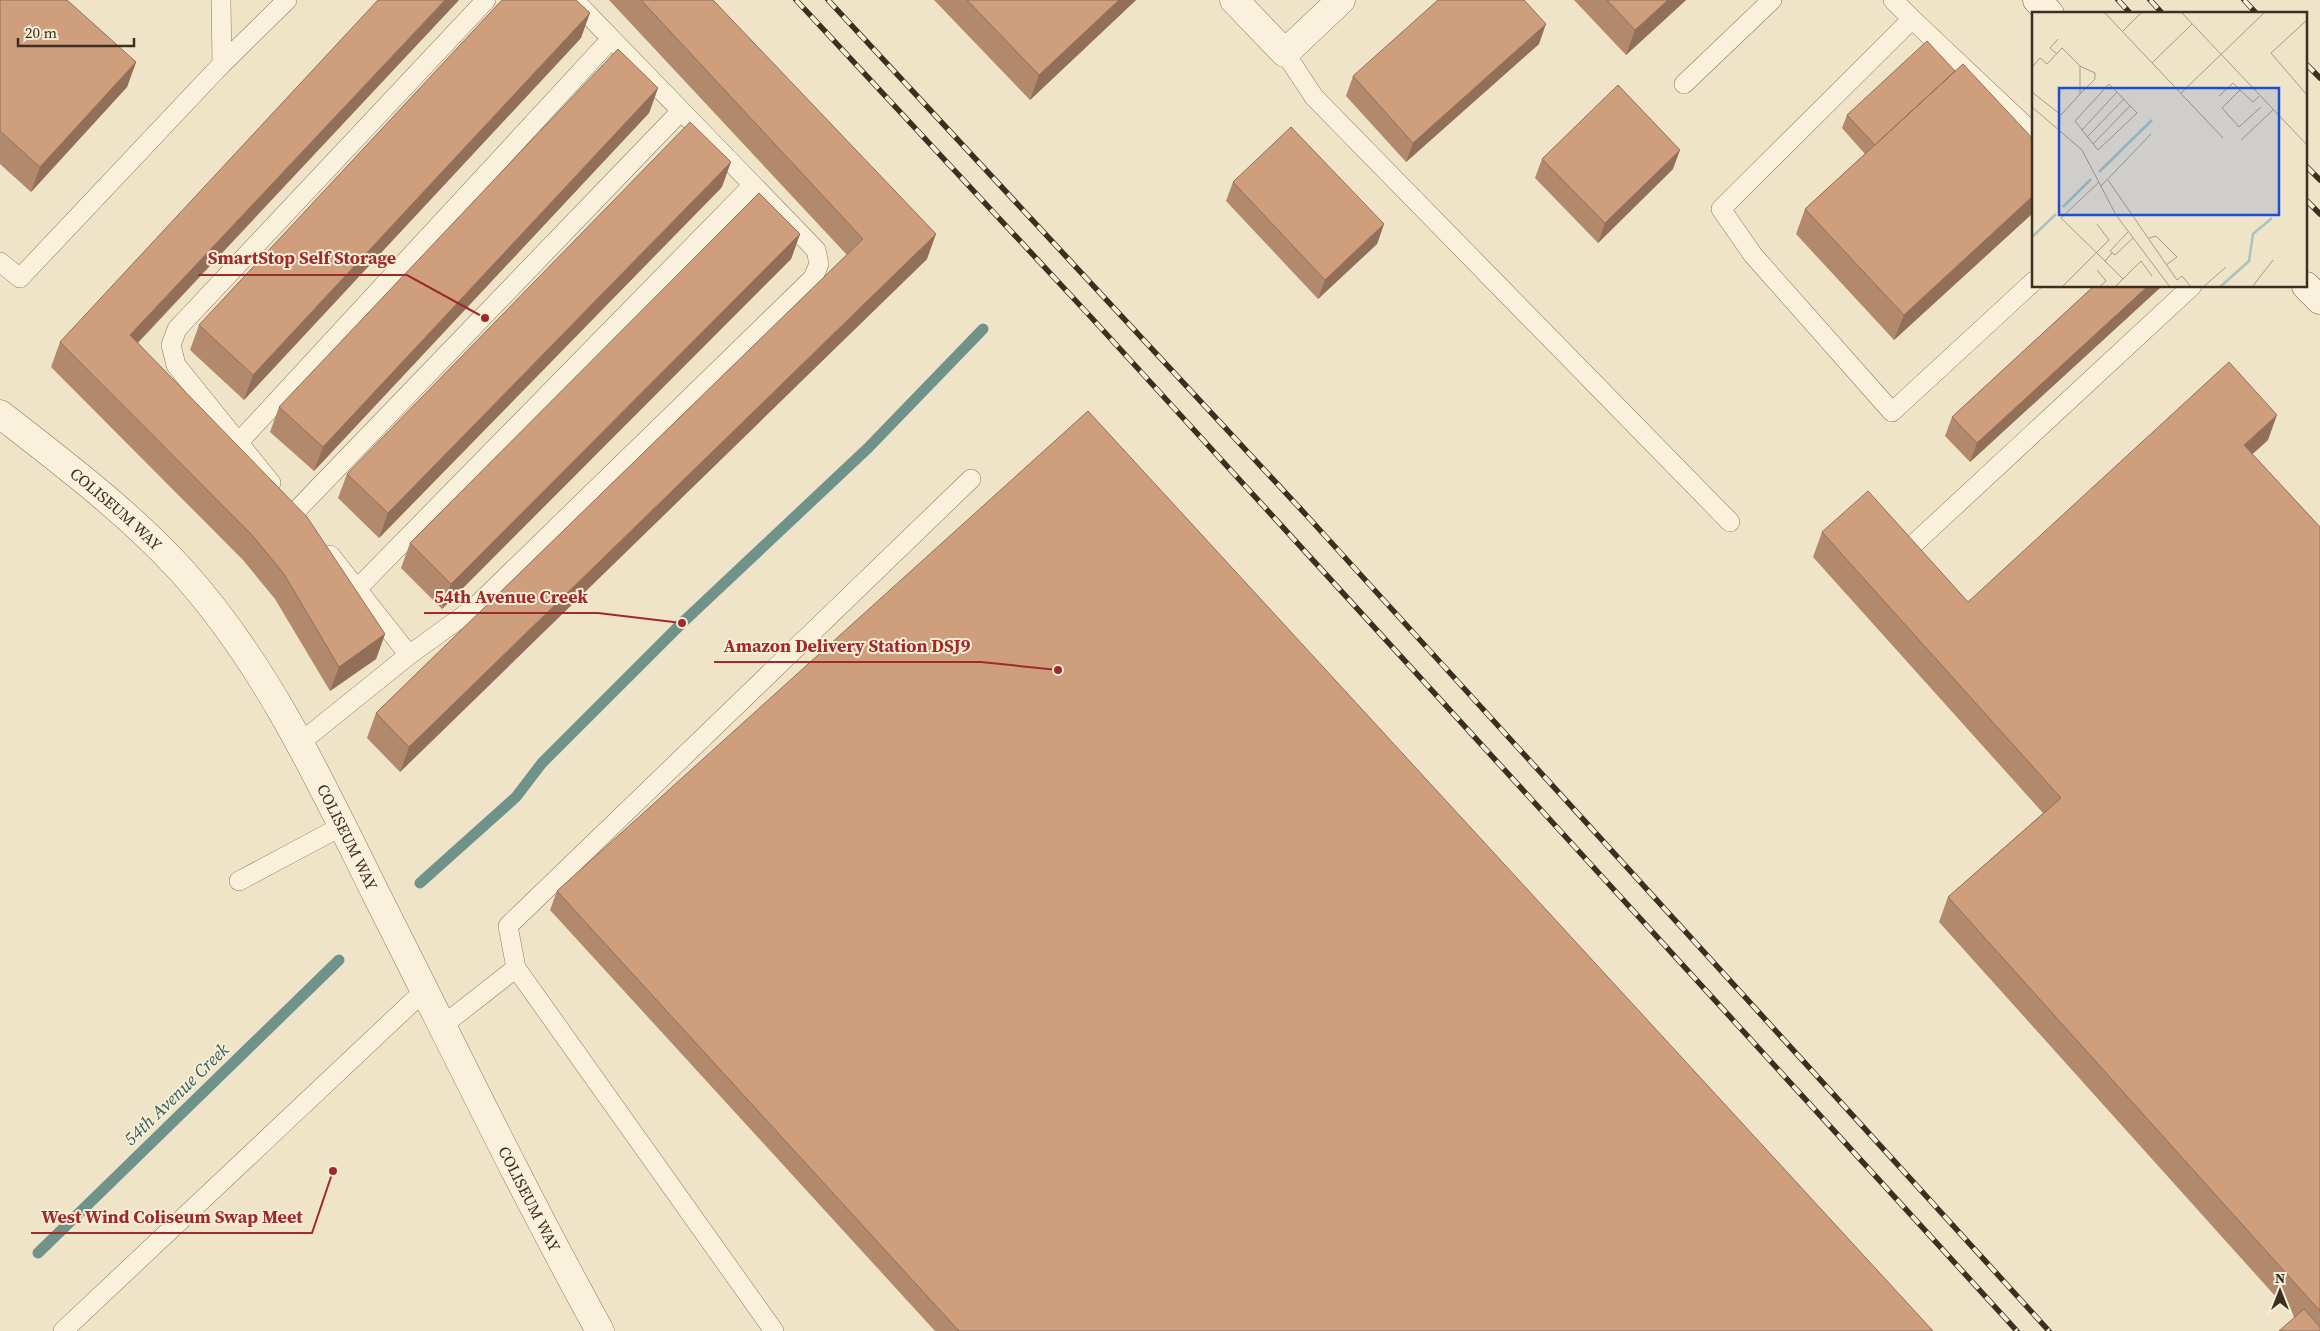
<svg xmlns="http://www.w3.org/2000/svg" width="2320" height="1331" font-family="'Source Serif 4',serif">
<style>
.lines{fill:none;stroke-linecap:round;stroke-linejoin:round}
.stream{stroke:#6f938a;stroke-width:11}
.service-casing{stroke:#8d765c;stroke-width:20}
.minor-casing{stroke:#8d765c;stroke-width:29}
.tertiary-casing{stroke:#8d765c;stroke-width:29}
.secondary-casing{stroke:#6f573f;stroke-width:29}
.service{stroke:#faf1dc;stroke-width:19}
.minor{stroke:#faf1dc;stroke-width:28}
.tertiary{stroke:#faf1dc;stroke-width:28}
.secondary{stroke:#faf1dc;stroke-width:28}
.rail-casing{stroke:#3d2e20;stroke-width:5.5}
.rail{stroke:#f7eed8;stroke-width:4;stroke-dasharray:11;stroke-linecap:butt}
.wall{fill:#b2896c}
.shaded-wall{fill:#916f58}
.building{fill:#cf9f7d;stroke:#916f58}
.labels{text-anchor:middle;dominant-baseline:central;stroke-width:4;stroke-linejoin:round;paint-order:stroke}
.street-label{font-size:16px;fill:#3d2e20;stroke:#f7eed8}
.water-label{font-size:18px;font-style:italic;fill:#2f5d5a;stroke:#f7eed8}
.inset-river{fill:none;stroke:#a9c4bc;stroke-width:2.5}
.inset-road{fill:none;stroke:#a89b85;stroke-width:1}
.view{fill:#1d4ed8;fill-opacity:0.15;stroke:#1d4ed8;stroke-width:2.5}
.inset-edge{fill:none;stroke:#3d2e20;stroke-width:2.5}
.leader{fill:none;stroke:#9e2a2b;stroke-width:2}
.callout-dot{fill:#9e2a2b;stroke:#f7eed8;stroke-width:2}
.callout-label{font-size:18px;text-anchor:middle;font-weight:bold;fill:#9e2a2b;stroke:#f7eed8;stroke-width:4;stroke-linejoin:round;paint-order:stroke}
</style>
<rect width="100%" height="100%" fill="#f0e4c8"/>
<g class="lines">
<path class="stream" d="M 420,883 L 516,797 L 542,763 L 682,623 L 868,448 L 983,329
M 38,1253 L 339,960"/>
<g class="service-casing">
<path id="service" d="M 1893,0 L 1912,19
M 1285,53 L 1314,97 L 1730,522
M 222,64 L 287,0
M 1684,84 L 1772,0
M 2034,134 L 1912,19 L 1721,209 L 1753,255 L 1892,412 L 2034,281
M 0,262 L 20,278 L 222,64 L 221,0
M 238,443 L 611,39
M 271,483 L 176,365 L 171,345 L 177,329 L 486,0
M 295,512 L 681,111
M 1916,542 L 2192,286
M 330,555 L 409,655 L 474,608 L 813,278 L 819,264 L 816,250 L 574,0
M 357,589 L 753,185
M 301,742 L 409,655
M 239,881 L 342,826
M 516,968 L 774,1331
M 442,1026 L 516,968 L 508,926 L 971,479
M 63,1331 L 425,990"/>
</g>
<g class="minor-casing">
<path id="minor" d="M 1234,0 L 1285,53 L 1341,0"/>
</g>
<g class="tertiary-casing">
<g id="tertiary">
<path id="s1" d="M 0,414 C 63,463 128,512 181,570 C 267,665 320,781 376,894 C 450,1040 521,1188 600,1331"/>
</g>
</g>
<g class="secondary-casing">
<path id="secondary" d="M 2037,0 L 2050,14
M 2306,286 L 2320,300"/>
</g>
<use href="#service" class="service"/>
<use href="#minor" class="minor"/>
<use href="#tertiary" class="tertiary"/>
<use href="#secondary" class="secondary"/>
<g class="rail-casing">
<path id="rail" d="M 796,0 L 1089,315 L 2017,1331
M 828,0 L 1308,517 L 2049,1331
M 2118,0 L 2131,14
M 2150,0 L 2163,14
M 2244,0 L 2257,14
M 2306,64 L 2320,78
M 2306,166 L 2320,180
M 2306,200 L 2320,214"/>
</g>
<use href="#rail" class="rail"/>
</g>
<path class="wall" d="M 0,0 L 136,62 L 127,87 L 31,192 L 0,164 Z
M 459,0 L 138,343 L 385,634 L 376,659 L 330,691 L 275,599 L 243,560 L 51,367 L 60,342 Z
M 609,0 L 713,0 L 927,259 L 400,772 L 367,738 L 376,713 L 847,255 Z
M 934,0 L 1136,0 L 1030,100 Z
M 1574,0 L 1686,0 L 1626,55 Z
M 581,38 L 244,400 L 190,350 L 199,325 Z
M 1539,44 L 1406,162 L 1346,96 L 1353,76 Z
M 1955,71 L 2034,140 L 2034,212 L 1894,340 L 1796,234 L 1805,209 L 1865,154 L 1842,128 L 1847,115 Z
M 658,88 L 649,113 L 314,471 L 270,432 L 279,407 Z
M 1542,159 L 1673,169 L 1598,243 L 1535,178 Z
M 1233,182 L 1384,224 L 1377,244 L 1318,299 L 1226,201 Z
M 722,187 L 379,538 L 338,498 L 347,474 Z
M 800,234 L 791,259 L 442,609 L 401,568 L 410,543 Z
M 2094,286 L 2162,286 L 1970,462 L 1945,436 L 1952,417 Z
M 2268,440 L 2252,454 L 2320,527 L 2320,1331 L 2294,1317 L 1939,922 L 1948,897 L 2043,813 L 1813,557 L 1822,532 L 1968,602 Z
M 557,891 L 1933,1331 L 935,1331 L 550,910 Z"/>
<path class="shaded-wall" d="M 445,0 L 459,0 L 121,360 L 130,335 Z
M 1119,0 L 1136,0 L 1030,100 L 1039,75 Z
M 1668,0 L 1686,0 L 1626,55 L 1635,30 Z
M 590,13 L 581,38 L 244,400 L 253,375 Z
M 1546,24 L 1539,44 L 1406,162 L 1413,143 Z
M 136,62 L 127,87 L 31,192 L 40,167 Z
M 658,88 L 649,113 L 314,471 L 323,447 Z
M 1680,150 L 1673,169 L 1598,243 L 1605,223 Z
M 731,162 L 722,187 L 379,538 L 388,513 Z
M 2034,195 L 2034,212 L 1894,340 L 1904,315 Z
M 1384,224 L 1377,244 L 1318,299 L 1325,280 Z
M 800,234 L 791,259 L 442,609 L 451,584 Z
M 936,234 L 927,259 L 400,772 L 409,747 Z
M 2148,286 L 2162,286 L 1970,462 L 1977,443 Z
M 2277,415 L 2268,440 L 2235,470 L 2244,445 Z
M 385,634 L 376,659 L 330,691 L 339,667 Z"/>
<path class="building" d="M 0,0 L 67,0 L 136,62 L 40,167 L 0,131 Z
M 378,0 L 445,0 L 130,335 L 307,517 L 385,634 L 339,667 L 284,574 L 252,535 L 60,342 Z
M 502,0 L 576,0 L 590,13 L 253,375 L 199,325 Z
M 641,0 L 713,0 L 936,234 L 409,747 L 376,713 L 863,239 Z
M 967,0 L 1119,0 L 1039,75 Z
M 1438,0 L 1524,0 L 1546,24 L 1413,143 L 1353,76 Z
M 1607,0 L 1668,0 L 1635,30 Z
M 1927,41 L 1955,71 L 1875,145 L 1847,115 Z
M 618,49 L 658,88 L 323,447 L 279,407 Z
M 1963,64 L 2034,140 L 2034,195 L 1904,315 L 1805,209 Z
M 1618,85 L 1680,150 L 1605,223 L 1542,159 Z
M 690,122 L 731,162 L 388,513 L 347,474 Z
M 1291,127 L 1384,224 L 1325,280 L 1233,182 Z
M 759,193 L 800,234 L 451,584 L 410,543 Z
M 2094,286 L 2148,286 L 1977,443 L 1952,417 Z
M 2229,362 L 2277,415 L 2244,445 L 2320,527 L 2320,1311 L 1948,897 L 2061,798 L 1822,532 L 1868,491 L 1968,602 Z
M 1088,411 L 1933,1331 L 959,1331 L 557,891 Z
M 2304,1309 L 2320,1327 L 2320,1331 L 2279,1331 Z"/>
<g class="labels">
<g class="street-label">
<text stroke="none"><textPath href="#s1" startOffset="150">COLISEUM WAY</textPath></text>
<text stroke="none"><textPath href="#s1" startOffset="555">COLISEUM WAY</textPath></text>
<text stroke="none"><textPath href="#s1" startOffset="960">COLISEUM WAY</textPath></text>
</g>
<g class="water-label">
<text transform="translate(176 1094) rotate(-44)">54th Avenue Creek</text>
</g>
</g>
<g transform="translate(2032 12)">
<rect width="275" height="275" fill="#f0e4c8"/>
<path class="inset-river" d="M 67,160 L 120,108M 31,195 L 59,167M 0,225 L 24,202M 188,275 L 217,249 L 221,222 L 240,206"/>
<path class="inset-road" d="M 72,0 L 191,126M 149,0 L 275,133M 275,8 L 239,41 L 275,83M 90,20 L 110,0M 25,42 L 18,36 L 26,27M 120,51 L 160,12M 48,54 L 63,61 L 63,67 L 48,82M 0,55 L 8,46 L 15,52 L 30,36 L 48,54 L 48,82 L 29,103 L 0,80M 77,72 L 105,101 L 66,138 L 43,109 ZM 149,81 L 233,0M 187,84 L 201,71 L 208,78M 227,84 L 221,90 L 208,78 L 190,96 L 207,115 L 229,95M 0,95 L 50,138 L 84,203 L 138,275M 50,118 L 85,80M 55,125 L 92,87M 209,128 L 241,98M 61,132 L 98,94M 76,168 L 145,268 L 150,264 L 159,275M 67,170 L 29,206 L 73,249 L 80,241M 69,174 L 119,122M 96,220 L 78,239 L 83,243 L 101,226M 117,226 L 124,224 L 145,245 L 134,253M 73,249 L 91,267M 65,258 L 74,269 L 67,275M 30,275 L 77,228 L 65,212M 83,275 L 109,249 L 120,264M 171,275 L 194,255M 220,275 L 241,248"/>
<path class="view" d="M 27,76 L 247,76 L 247,203 L 27,203 Z"/>
<rect width="275" height="275" class="inset-edge"/>
</g>
<path class="leader" d="M485 318L407 275H198M682 623L598 613H424M1058 670L981 662H714M333 1171L312 1233H31"/>
<g class="callout-dot">
<circle cx="485" cy="318" r="5"/>
<circle cx="682" cy="623" r="5"/>
<circle cx="1058" cy="670" r="5"/>
<circle cx="333" cy="1171" r="5"/>
</g>
<g class="callout-label">
<text x="302" y="264">SmartStop Self Storage</text>
<text x="511" y="603">54th Avenue Creek</text>
<text x="847" y="652">Amazon Delivery Station DSJ9</text>
<text x="172" y="1223">West Wind Coliseum Swap Meet</text>
</g>
<g transform="translate(2280 1291)" stroke="#f7eed8" stroke-width="4" paint-order="stroke">
<path d="M0-4L9 19L0 12L-9 19Z" fill="#3d2e20"/>
<text y="-8" font-size="14" font-weight="bold" text-anchor="middle" fill="#3d2e20">N</text>
</g>
<path d="M18 38v8h116v-8" fill="none" stroke="#3d2e20" stroke-width="2.5"/>
<text x="25" y="38" font-size="15" fill="#3d2e20" stroke="#f7eed8" stroke-width="4" paint-order="stroke">20 m</text>
</svg>
